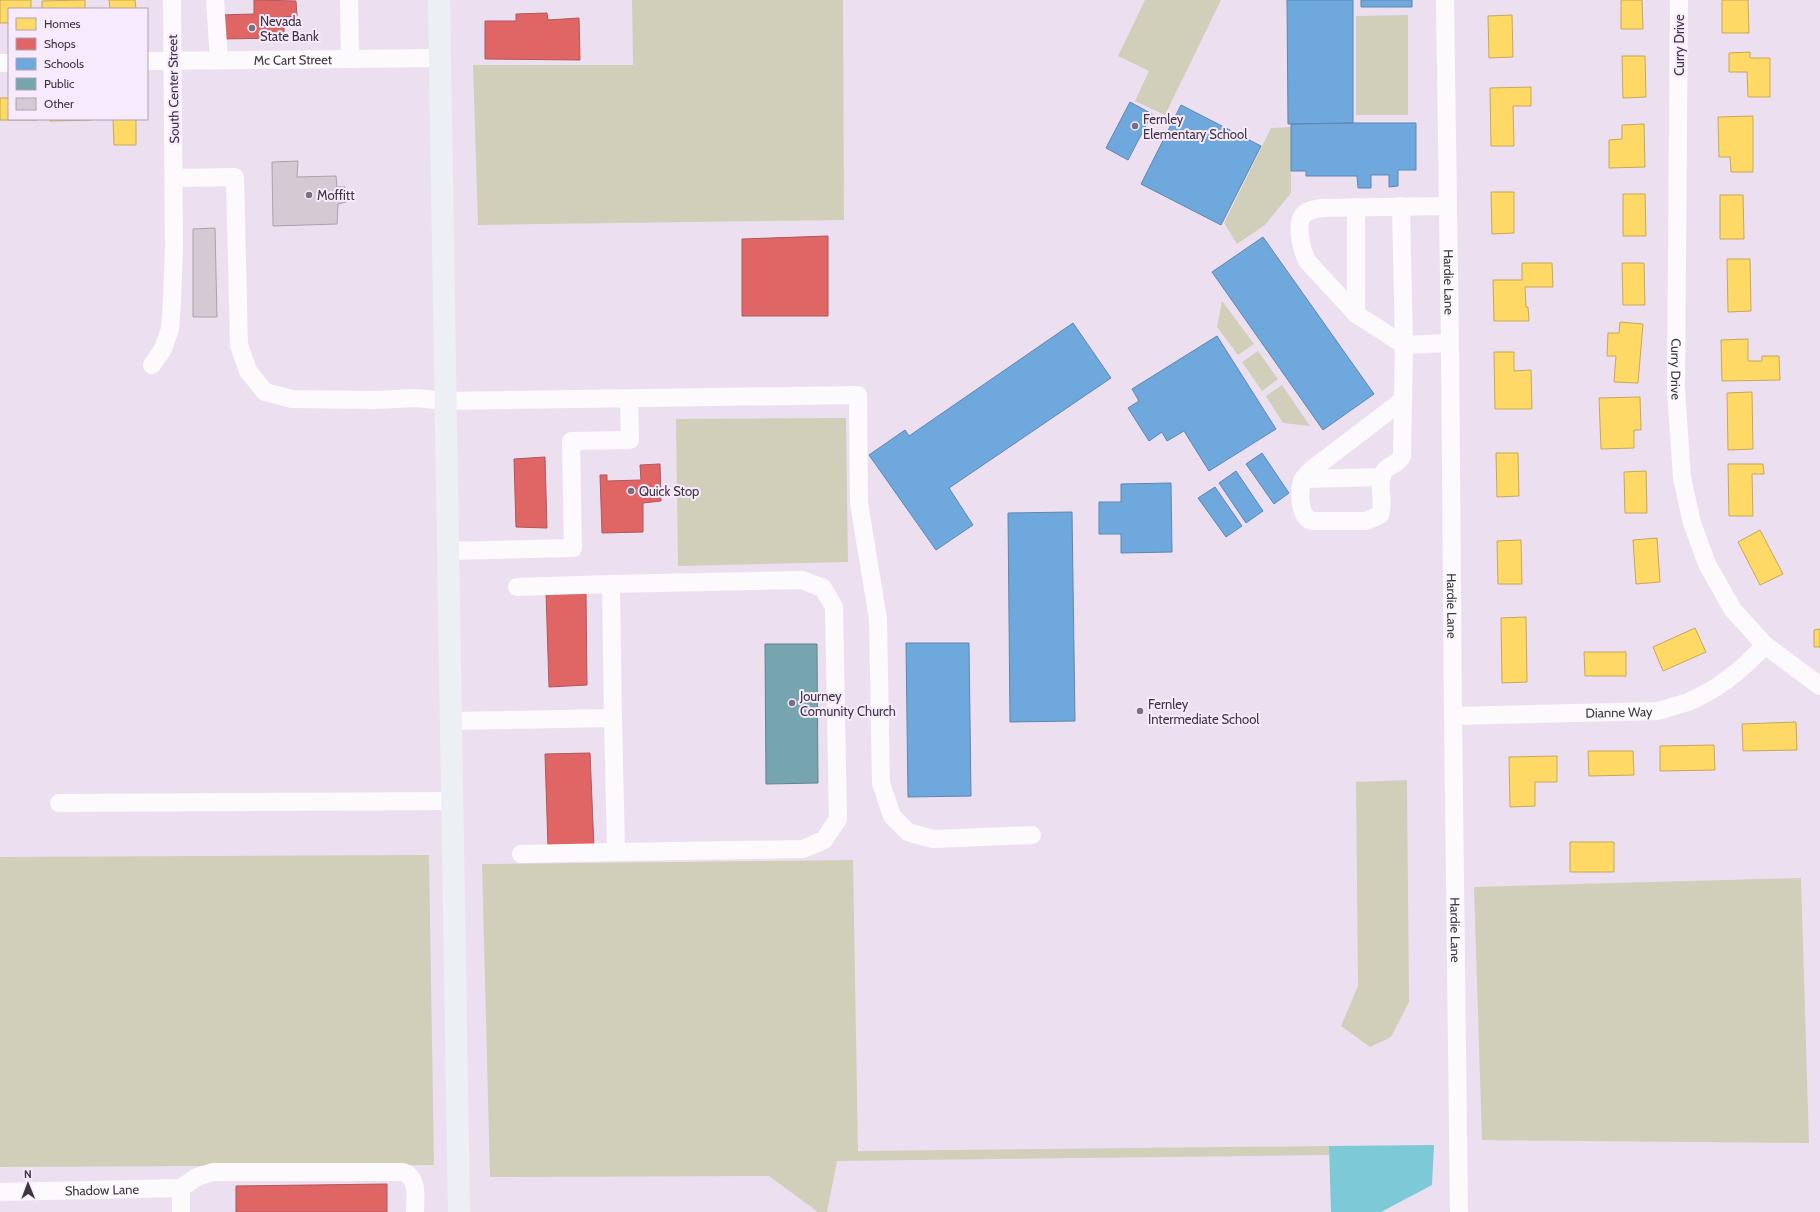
<svg xmlns="http://www.w3.org/2000/svg" width="1820" height="1212" font-family="Cabin,sans-serif">
<style>
.green{fill:#d1cfba}
.water{fill:#7ec9d7}
.homes{fill:#ffd966;stroke:#c5a85b}
.shops{fill:#e06666;stroke:#af575b}
.schools{fill:#6fa8dc;stroke:#6086ae}
.public{fill:#76a5af;stroke:#65838e}
.building{fill:#d5c9d3;stroke:#ada1ab}
.lines{fill:none;stroke-linecap:round;stroke-linejoin:round}
.minor{stroke:#fcfafd;stroke-width:18}
.major{stroke:#ecf0f4;stroke-width:22}
.poi-dot{fill:#7b717e;stroke:#f7eafc;stroke-width:1.5}
.labels{text-anchor:middle;dominant-baseline:central;stroke-width:4;stroke-linejoin:round;paint-order:stroke}
.poi-label{font-size:13px;fill:#3e3541;stroke:#f7eafc;text-anchor:start}
.street-label{font-size:13px;fill:#3e3541;stroke:#f7eafc}
</style>
<rect width="100%" height="100%" fill="#ece0f0"/>
<path class="green" d="M 632,0 L 843,0 L 844,220 L 478,225 L 473,65 L 633,65 Z
M 1145,0 L 1221,0 L 1165,115 L 1135,101 L 1149,71 L 1118,56 Z
M 1408,15 L 1408,115 L 1356,115 L 1356,16 Z
M 1291,127 L 1291,193 L 1265,225 L 1237,244 L 1224,223 L 1271,128 Z
M 1222,301 L 1254,344 L 1238,355 L 1217,327 Z
M 1258,351 L 1278,379 L 1262,391 L 1242,362 Z
M 1282,385 L 1310,426 L 1283,423 L 1266,396 Z
M 846,418 L 848,562 L 678,566 L 676,419 Z
M 1407,780 L 1409,1002 L 1391,1037 L 1370,1047 L 1341,1026 L 1358,986 L 1356,782 Z
M 429,855 L 434,1165 L 0,1167 L 0,857 Z
M 853,860 L 858,1151 L 1329,1146 L 1329,1155 L 837,1161 L 827,1212 L 818,1212 L 769,1176 L 490,1177 L 482,864 Z
M 1801,878 L 1809,1143 L 1482,1140 L 1474,887 Z"/>
<path class="water" d="M 1434,1145 L 1432,1185 L 1381,1212 L 1331,1212 L 1329,1146 Z"/>
<path class="homes" d="M 0,0 L 31,0 L 31,9 L 9,9 L 9,23 L 0,23 Z
M 85,0 L 85,9 L 42,9 L 42,1 Z
M 109,0 L 135,0 L 136,9 L 110,9 Z
M 1621,0 L 1642,0 L 1643,29 L 1621,29 Z
M 1722,0 L 1748,0 L 1749,33 L 1722,33 Z
M 1512,15 L 1513,57 L 1489,58 L 1488,16 Z
M 1750,52 L 1750,58 L 1770,58 L 1770,97 L 1748,97 L 1747,72 L 1729,72 L 1729,53 Z
M 1622,56 L 1645,56 L 1646,97 L 1623,98 Z
M 1531,87 L 1531,106 L 1513,106 L 1514,146 L 1491,146 L 1490,88 Z
M 0,98 L 9,98 L 9,119 L 37,120 L 0,120 Z
M 1753,116 L 1753,172 L 1731,172 L 1730,157 L 1719,157 L 1718,117 Z
M 50,119 L 92,119 L 92,120 L 50,121 Z
M 113,119 L 136,119 L 136,145 L 114,145 Z
M 1644,124 L 1645,167 L 1609,168 L 1609,140 L 1622,139 L 1622,125 Z
M 1491,192 L 1514,192 L 1514,233 L 1492,234 Z
M 1623,194 L 1645,194 L 1646,236 L 1623,236 Z
M 1720,195 L 1743,195 L 1744,239 L 1720,239 Z
M 1727,259 L 1750,259 L 1751,311 L 1728,312 Z
M 1522,263 L 1552,263 L 1553,287 L 1525,287 L 1526,307 L 1528,307 L 1529,321 L 1494,321 L 1493,280 L 1522,280 Z
M 1622,263 L 1644,263 L 1645,305 L 1623,305 Z
M 1620,322 L 1643,324 L 1638,383 L 1614,382 L 1616,356 L 1607,356 L 1608,333 L 1619,333 Z
M 1748,339 L 1748,361 L 1762,361 L 1762,356 L 1779,356 L 1780,380 L 1722,381 L 1721,340 Z
M 1494,352 L 1514,352 L 1514,371 L 1531,370 L 1532,409 L 1495,409 Z
M 1752,392 L 1753,449 L 1728,450 L 1727,393 Z
M 1640,397 L 1641,430 L 1634,430 L 1634,448 L 1601,449 L 1599,398 Z
M 1496,453 L 1518,453 L 1519,496 L 1497,497 Z
M 1728,464 L 1763,464 L 1764,474 L 1752,474 L 1753,516 L 1729,516 Z
M 1646,471 L 1647,513 L 1625,513 L 1624,472 Z
M 1760,530 L 1783,574 L 1760,585 L 1738,542 Z
M 1657,538 L 1660,582 L 1636,584 L 1633,540 Z
M 1521,540 L 1522,584 L 1498,584 L 1497,541 Z
M 1526,617 L 1527,682 L 1502,683 L 1501,618 Z
M 1695,628 L 1706,652 L 1663,671 L 1653,647 Z
M 1820,629 L 1820,647 L 1814,647 L 1814,630 Z
M 1584,652 L 1626,652 L 1626,676 L 1585,676 Z
M 1796,722 L 1797,750 L 1743,751 L 1742,724 Z
M 1714,745 L 1715,770 L 1660,771 L 1660,746 Z
M 1588,751 L 1633,751 L 1634,775 L 1589,776 Z
M 1557,756 L 1557,782 L 1535,782 L 1535,806 L 1510,807 L 1509,757 Z
M 1570,842 L 1614,842 L 1614,872 L 1570,872 Z"/>
<path class="shops" d="M 254,0 L 296,1 L 297,16 L 284,17 L 284,38 L 220,39 L 218,15 L 254,14 Z
M 547,13 L 548,20 L 579,18 L 580,60 L 485,59 L 485,21 L 516,21 L 516,14 Z
M 828,236 L 828,316 L 742,316 L 742,239 Z
M 545,457 L 547,528 L 516,527 L 514,459 Z
M 660,464 L 661,501 L 643,503 L 643,532 L 602,533 L 600,475 L 607,475 L 607,481 L 641,480 L 640,465 Z
M 546,592 L 586,592 L 587,685 L 549,687 Z
M 590,753 L 594,848 L 548,847 L 545,754 Z
M 387,1184 L 387,1212 L 236,1212 L 236,1186 Z"/>
<path class="schools" d="M 1287,0 L 1353,0 L 1353,123 L 1288,124 Z
M 1361,0 L 1412,0 L 1412,7 L 1361,7 Z
M 1130,102 L 1152,114 L 1128,160 L 1106,148 Z
M 1181,105 L 1261,146 L 1221,225 L 1141,184 Z
M 1353,123 L 1416,123 L 1416,170 L 1398,170 L 1398,186 L 1389,187 L 1389,175 L 1371,175 L 1371,188 L 1358,188 L 1357,176 L 1306,176 L 1306,171 L 1291,171 L 1291,124 Z
M 1263,237 L 1374,394 L 1323,430 L 1212,272 Z
M 1073,323 L 1111,378 L 949,488 L 973,525 L 936,550 L 869,455 L 905,430 L 909,436 Z
M 1217,336 L 1276,429 L 1209,471 L 1184,431 L 1167,441 L 1162,432 L 1149,441 L 1128,408 L 1139,401 L 1132,389 Z
M 1262,453 L 1289,493 L 1274,504 L 1246,464 Z
M 1236,471 L 1263,511 L 1246,523 L 1219,483 Z
M 1171,483 L 1172,552 L 1121,553 L 1121,534 L 1099,534 L 1099,502 L 1121,502 L 1121,484 Z
M 1215,487 L 1242,526 L 1226,537 L 1198,498 Z
M 1072,512 L 1075,721 L 1010,722 L 1008,513 Z
M 906,643 L 969,643 L 971,796 L 908,797 Z"/>
<path class="public" d="M 765,644 L 817,644 L 818,783 L 766,784 Z"/>
<path class="building" d="M 298,161 L 297,177 L 336,176 L 337,187 L 345,187 L 346,202 L 338,204 L 337,224 L 273,226 L 272,162 Z
M 215,228 L 217,317 L 193,317 L 193,229 Z"/>
<g class="lines">
<g class="minor">
<path d="M 215,0 L 219,60"/>
<path d="M 349,0 L 350,59"/>
<path id="s1" d="M 1445,0 L 1450,343 L 1453,716 L 1459,1212"/>
<path id="s2" d="M 1679,0 L 1676,389 L 1682,478 L 1692,523 L 1707,564 L 1733,610 L 1765,645 L 1820,686"/>
<path id="s3" d="M 147,61 L 440,58"/>
<path d="M 0,63 L 9,63"/>
<path d="M 174,178 L 235,177 L 239,345 L 248,371 L 265,392 L 292,399 L 375,400 L 416,398 L 445,401 L 858,395 L 859,503 L 878,619 L 881,783 L 892,816 L 908,832 L 933,839 L 1032,835"/>
<path d="M 1401,206 L 1404,345 L 1450,343"/>
<path d="M 1356,207 L 1356,314"/>
<path d="M 152,365 L 163,349 L 170,329 L 172,301 L 174,247 L 172,0"/>
<path d="M 1403,400 L 1310,471 C 1307,474 1304,477 1302,481 C 1299,493 1299,517 1312,521 L 1366,521 L 1380,515 C 1385,502 1377,485 1383,473 C 1387,465 1398,465 1402,456 L 1404,345 L 1356,314 L 1308,262 C 1302,252 1294,222 1305,213 C 1310,210 1315,209 1321,208 L 1448,206"/>
<path d="M 1303,479 L 1382,477"/>
<path d="M 448,551 L 573,548 L 571,441 L 630,440 L 629,399"/>
<path d="M 517,587 L 611,584"/>
<path id="s4" d="M 1453,716 L 1658,711 C 1668,708 1678,705 1688,702 C 1717,690 1744,668 1765,645"/>
<path d="M 451,721 L 613,718 L 616,852 L 803,849 L 824,840 L 838,819 L 834,607 L 823,588 L 802,580 L 611,584 L 613,718"/>
<path d="M 59,803 L 452,801"/>
<path d="M 521,854 L 616,852"/>
<path d="M 181,1188 L 197,1177 L 213,1172 L 403,1172 C 419,1178 415,1197 415,1212"/>
<path id="s5" d="M 0,1192 L 181,1188 L 181,1212"/>
</g>
<path class="major" d="M 439,0 L 459,1212"/>
</g>
<g class="poi-dot">
<circle cx="252" cy="28" r="4"/>
<circle cx="1135" cy="126" r="4"/>
<circle cx="309" cy="195" r="4"/>
<circle cx="631" cy="491" r="4"/>
<circle cx="792" cy="703" r="4"/>
<circle cx="1140" cy="711" r="4"/>
</g>
<g class="labels">
<g class="poi-label">
<text x="260" y="21">Nevada<tspan x="260" dy="15">State Bank</tspan></text>
<text x="1143" y="119">Fernley<tspan x="1143" dy="15">Elementary School</tspan></text>
<text x="317" y="195">Moffitt</text>
<text x="639" y="491">Quick Stop</text>
<text x="800" y="696">Journey<tspan x="800" dy="15">Comunity Church</tspan></text>
<text x="1148" y="704">Fernley<tspan x="1148" dy="15">Intermediate School</tspan></text>
</g>
<g class="street-label">
<text transform="translate(1679 45) rotate(-90)">Curry Drive</text>
<text stroke="none"><textPath href="#s3" startOffset="146">Mc Cart Street</textPath></text>
<text transform="translate(173 89) rotate(-91)">South Center Street</text>
<text stroke="none"><textPath href="#s1" startOffset="282">Hardie Lane</textPath></text>
<text stroke="none"><textPath href="#s2" startOffset="369">Curry Drive</textPath></text>
<text stroke="none"><textPath href="#s1" startOffset="606">Hardie Lane</textPath></text>
<text stroke="none"><textPath href="#s4" startOffset="166">Dianne Way</textPath></text>
<text stroke="none"><textPath href="#s1" startOffset="930">Hardie Lane</textPath></text>
<text stroke="none"><textPath href="#s5" startOffset="102">Shadow Lane</textPath></text>
</g>
</g>
<rect x="8" y="8" width="140" height="112" fill="#f7eafc" stroke="#ada2b1"/>
<rect x="16" y="18" width="20" height="12" fill="#ffd966" stroke="#ada2b1"/>
<text x="44" y="28" font-size="12" fill="#3e3541">Homes</text>
<rect x="16" y="38" width="20" height="12" fill="#e06666" stroke="#ada2b1"/>
<text x="44" y="48" font-size="12" fill="#3e3541">Shops</text>
<rect x="16" y="58" width="20" height="12" fill="#6fa8dc" stroke="#ada2b1"/>
<text x="44" y="68" font-size="12" fill="#3e3541">Schools</text>
<rect x="16" y="78" width="20" height="12" fill="#76a5af" stroke="#ada2b1"/>
<text x="44" y="88" font-size="12" fill="#3e3541">Public</text>
<rect x="16" y="98" width="20" height="12" fill="#d5c9d3" stroke="#ada2b1"/>
<text x="44" y="108" font-size="12" fill="#3e3541">Other</text>
<g transform="translate(28 1184) rotate(359)" stroke="#f7eafc" stroke-width="3" paint-order="stroke">
<path d="M0-3L7 15L0 10L-7 15Z" fill="#3e3541"/>
<text y="-6" font-size="11" font-weight="bold" text-anchor="middle" fill="#3e3541">N</text>
</g>
</svg>
